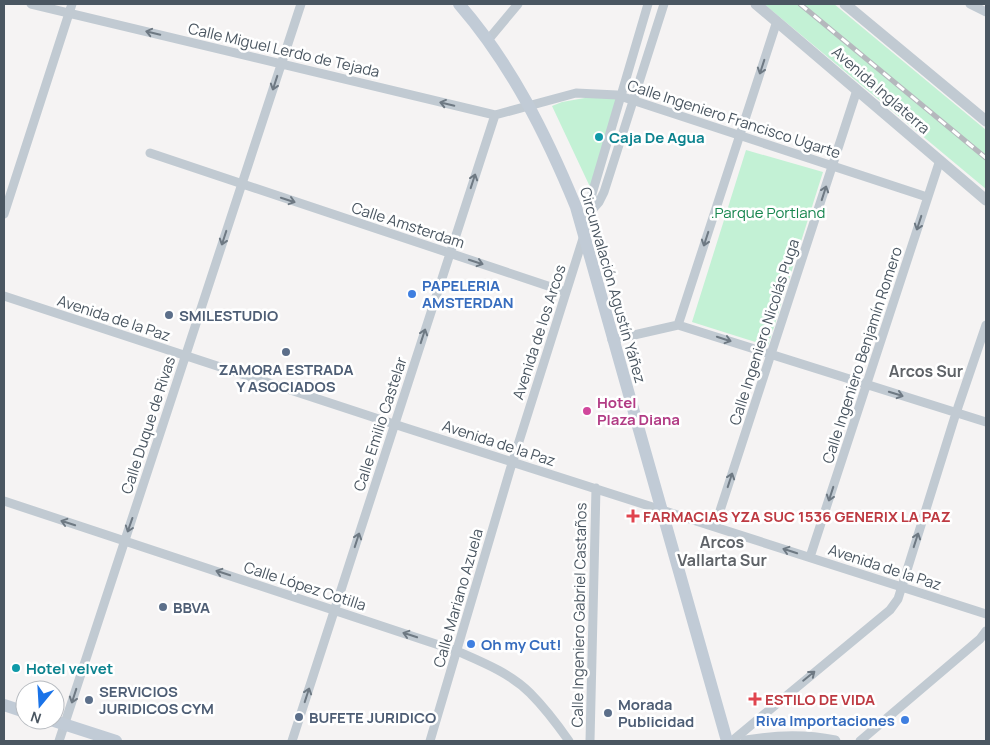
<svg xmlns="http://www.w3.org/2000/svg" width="990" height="745" font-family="Manrope,sans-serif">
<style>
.green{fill:#c3f1d5}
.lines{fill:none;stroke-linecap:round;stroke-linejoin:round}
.minor{stroke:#c1cad2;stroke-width:9}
.tertiary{stroke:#c1cad2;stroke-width:11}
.secondary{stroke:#c1cbd6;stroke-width:12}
.rail-casing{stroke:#b5b8bd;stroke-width:5}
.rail{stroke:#fff;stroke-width:3;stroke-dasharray:9;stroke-linecap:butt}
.oneway{stroke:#6e7983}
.culture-dot{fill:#0f9aa8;stroke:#fff;stroke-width:2}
.shop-dot{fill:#3f7fe0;stroke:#fff;stroke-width:2}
.service-dot{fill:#5c6f8a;stroke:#fff;stroke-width:2}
.hotel-dot{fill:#d1479c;stroke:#fff;stroke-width:2}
.health-dot{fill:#e0444e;stroke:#fff;stroke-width:2}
.labels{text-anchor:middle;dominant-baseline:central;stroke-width:5;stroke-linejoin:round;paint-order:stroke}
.street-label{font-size:15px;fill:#4a5661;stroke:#fff}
.culture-label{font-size:15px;font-weight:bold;fill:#0d838f;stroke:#fff;text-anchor:start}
.park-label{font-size:15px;fill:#17864f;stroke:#fff}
.shop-label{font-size:15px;font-weight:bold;fill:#366cbe;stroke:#fff;text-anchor:start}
.service-label{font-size:15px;font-weight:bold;fill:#4e5e75;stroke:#fff;text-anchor:start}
.hotel-label{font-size:15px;font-weight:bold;fill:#b23c85;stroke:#fff;text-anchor:start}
.health-label{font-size:15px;font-weight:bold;fill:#be3a42;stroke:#fff;text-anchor:start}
.neighbourhood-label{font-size:16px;font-weight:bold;fill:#5f6368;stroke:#fff}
</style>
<rect width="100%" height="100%" fill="#f5f3f3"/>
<path class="green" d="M 764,4 L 834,4 L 986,130 L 986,189 Z
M 596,96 L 618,97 L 591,189 L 552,106 L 562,102 Z
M 746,150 L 823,172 L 768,346 L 692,322 Z"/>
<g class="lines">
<path class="minor" d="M 31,4 L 495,115 L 576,93 L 617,95 L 927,197
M 970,4 L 986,12
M 488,40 L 518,4
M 150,153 L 566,292
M 592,210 L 599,202 L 604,192 L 664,4
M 4,214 L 72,4
M 4,296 L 403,427 L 986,614
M 678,325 L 777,21
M 612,340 L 678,325 L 986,422
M 4,501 L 457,651 C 482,662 510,673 530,693 C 545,708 557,724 569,741
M 715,526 L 857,90
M 810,557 L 940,160
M 59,741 L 301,4
M 292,741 L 495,115
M 430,741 L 510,470 L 592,210 L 592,194 L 648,4
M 590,741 L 596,488
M 732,741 L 890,610 L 898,599 L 956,413 L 986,325
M 860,741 L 980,639 L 986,631"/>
<path class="tertiary" d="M 756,4 L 986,200
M 845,4 L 986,121
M 746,741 C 775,736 806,735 835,741"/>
<path class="secondary" d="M 459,4 C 511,64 546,134 576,207 L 727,741
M 4,705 L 25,712
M 51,720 L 116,741"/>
<g class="rail-casing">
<path id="rail" d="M 800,4 L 986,158"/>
</g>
<use href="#rail" class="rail"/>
</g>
<defs><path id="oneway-shaft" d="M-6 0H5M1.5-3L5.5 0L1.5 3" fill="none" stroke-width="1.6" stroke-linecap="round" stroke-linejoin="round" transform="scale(1.25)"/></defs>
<g class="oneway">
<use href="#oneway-shaft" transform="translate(153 33) rotate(-166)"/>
<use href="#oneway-shaft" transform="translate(762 67) rotate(108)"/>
<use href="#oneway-shaft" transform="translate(275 83) rotate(108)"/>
<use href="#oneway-shaft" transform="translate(447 104) rotate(-167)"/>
<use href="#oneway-shaft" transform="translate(473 181) rotate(-72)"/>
<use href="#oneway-shaft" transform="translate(824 193) rotate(-72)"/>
<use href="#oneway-shaft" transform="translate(288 200) rotate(18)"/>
<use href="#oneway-shaft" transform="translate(919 223) rotate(108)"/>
<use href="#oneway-shaft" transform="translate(224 238) rotate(108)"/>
<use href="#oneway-shaft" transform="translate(706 239) rotate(108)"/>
<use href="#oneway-shaft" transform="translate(476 262) rotate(18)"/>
<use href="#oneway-shaft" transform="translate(423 336) rotate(-72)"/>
<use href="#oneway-shaft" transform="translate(724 339) rotate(18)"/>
<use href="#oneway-shaft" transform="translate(896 394) rotate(17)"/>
<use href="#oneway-shaft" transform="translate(730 480) rotate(-72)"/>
<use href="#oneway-shaft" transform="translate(831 494) rotate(108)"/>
<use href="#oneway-shaft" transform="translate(68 523) rotate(-162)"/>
<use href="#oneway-shaft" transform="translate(130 525) rotate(109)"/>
<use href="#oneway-shaft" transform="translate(357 540) rotate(-72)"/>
<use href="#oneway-shaft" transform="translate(916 540) rotate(-72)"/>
<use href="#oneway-shaft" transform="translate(790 551) rotate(-162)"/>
<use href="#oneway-shaft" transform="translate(223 573) rotate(-162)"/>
<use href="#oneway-shaft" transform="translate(410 635) rotate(-162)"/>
<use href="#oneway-shaft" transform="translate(809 676) rotate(-39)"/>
<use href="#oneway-shaft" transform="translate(307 695) rotate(-72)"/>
<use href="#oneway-shaft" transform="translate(74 696) rotate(108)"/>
</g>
<g class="culture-dot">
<circle cx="599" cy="137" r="5"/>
<circle cx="16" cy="668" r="5"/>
</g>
<g class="shop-dot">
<circle cx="412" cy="294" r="5"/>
<circle cx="471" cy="644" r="5"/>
<circle cx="905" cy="720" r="5"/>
</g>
<g class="service-dot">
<circle cx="169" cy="315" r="5"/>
<circle cx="286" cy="352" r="5"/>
<circle cx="163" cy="607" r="5"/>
<circle cx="89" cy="700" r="5"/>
<circle cx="608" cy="713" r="5"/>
<circle cx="299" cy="717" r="5"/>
</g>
<circle class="hotel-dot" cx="587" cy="411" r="5"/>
<g class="health-dot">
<path d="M630.5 508.5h5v5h5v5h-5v5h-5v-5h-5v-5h5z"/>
<path d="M752.5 691.5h5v5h5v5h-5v5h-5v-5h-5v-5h5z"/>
</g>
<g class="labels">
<g class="street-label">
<text transform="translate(284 50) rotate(13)">Calle Miguel Lerdo de Tejada</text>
<text transform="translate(881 90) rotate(41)">Avenida Inglaterra</text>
<text transform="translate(734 119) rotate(18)">Calle Ingeniero Francisco Ugarte</text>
<text transform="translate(408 225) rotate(18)">Calle Amsterdam</text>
<text transform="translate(613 285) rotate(74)">Circunvalación Agustín Yáñez</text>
<text transform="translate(114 318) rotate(18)">Avenida de la Paz</text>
<text transform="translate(539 332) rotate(-72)">Avenida de los Arcos</text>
<text transform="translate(764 332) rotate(-72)">Calle Ingeniero Nicolás Puga</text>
<text transform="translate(862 355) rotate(-72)">Calle Ingeniero Benjamín Romero</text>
<text transform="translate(380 424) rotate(-72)">Calle Emilio Castelar</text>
<text transform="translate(148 425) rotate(-72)">Calle Duque de Rivas</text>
<text transform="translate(499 443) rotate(18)">Avenida de la Paz</text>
<text transform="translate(885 567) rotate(18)">Avenida de la Paz</text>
<text transform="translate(305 586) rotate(18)">Calle López Cotilla</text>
<text transform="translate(458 598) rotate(-74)">Calle Mariano Azuela</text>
<text transform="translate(579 615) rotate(-89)">Calle Ingeniero Gabriel Castaños</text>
</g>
<g class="culture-label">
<text x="609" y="137">Caja De Agua</text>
<text x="26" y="668">Hotel velvet</text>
</g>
<g class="park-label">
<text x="768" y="212">.Parque Portland</text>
</g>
<g class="shop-label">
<text x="422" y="285">PAPELERIA<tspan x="422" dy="17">AMSTERDAN</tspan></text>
<text x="481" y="644">Oh my Cut!</text>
<text x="895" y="720" text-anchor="end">Riva Importaciones</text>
</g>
<g class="service-label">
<text x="179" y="315">SMILESTUDIO</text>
<text x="286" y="369" text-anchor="middle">ZAMORA ESTRADA<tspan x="286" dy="17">Y ASOCIADOS</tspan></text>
<text x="173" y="607">BBVA</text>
<text x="99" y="691">SERVICIOS<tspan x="99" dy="17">JURIDICOS CYM</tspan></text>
<text x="618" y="704">Morada<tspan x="618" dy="17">Publicidad</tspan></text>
<text x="309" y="717">BUFETE JURIDICO</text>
</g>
<g class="hotel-label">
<text x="597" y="402">Hotel<tspan x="597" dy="17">Plaza Diana</tspan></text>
</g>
<g class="health-label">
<text x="643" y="516">FARMACIAS YZA SUC 1536 GENERIX LA PAZ</text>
<text x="765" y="699">ESTILO DE VIDA</text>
</g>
<g class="neighbourhood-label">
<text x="926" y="371">Arcos Sur</text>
<text x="722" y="542">Arcos<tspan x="722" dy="18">Vallarta Sur</tspan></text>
</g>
</g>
<rect width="990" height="745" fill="none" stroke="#4a5661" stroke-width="10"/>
<g transform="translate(40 705) rotate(198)"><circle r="24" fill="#ffffff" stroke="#b7bbc0"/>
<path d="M0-4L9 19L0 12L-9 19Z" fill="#1a73e8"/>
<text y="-8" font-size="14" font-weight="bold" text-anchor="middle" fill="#4a5661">N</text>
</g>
</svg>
